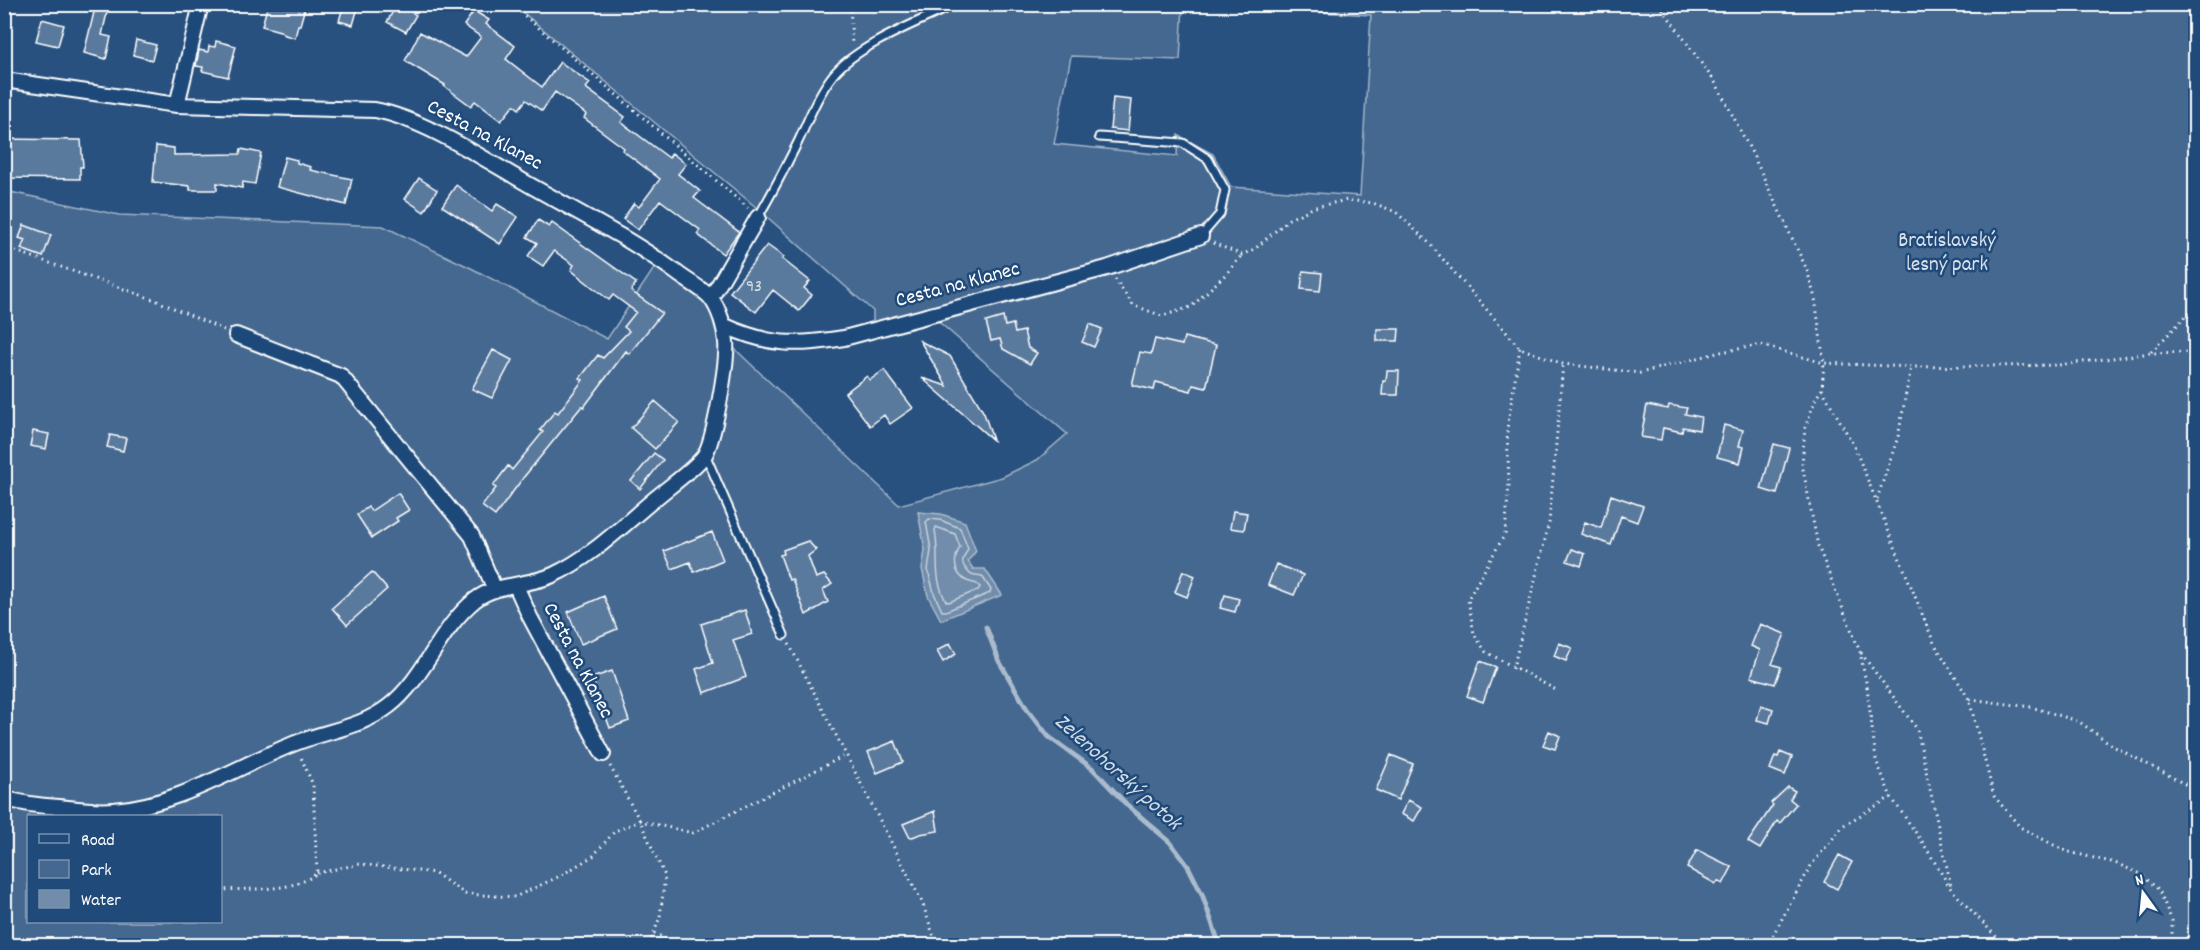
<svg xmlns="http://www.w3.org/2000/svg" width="2200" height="950" font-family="Dekko,sans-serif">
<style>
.green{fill:#446890;stroke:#a2b4c8;stroke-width:1.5;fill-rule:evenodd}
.water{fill:#718dab;stroke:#aabbcd;stroke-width:1.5}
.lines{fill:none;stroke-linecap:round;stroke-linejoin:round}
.shore{stroke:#c6d1dd;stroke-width:1.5}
.stream{stroke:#aabbcd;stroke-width:5}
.building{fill:#5a7a9d;stroke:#fff;stroke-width:1.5}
.lane-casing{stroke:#fff;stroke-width:11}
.street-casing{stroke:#fff;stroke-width:18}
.path{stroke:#fff;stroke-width:3;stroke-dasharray:1.5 4.5;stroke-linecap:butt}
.lane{stroke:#1f4a7a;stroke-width:7}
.street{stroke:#1f4a7a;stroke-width:14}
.labels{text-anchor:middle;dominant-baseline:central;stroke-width:5;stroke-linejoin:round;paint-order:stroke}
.number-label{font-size:18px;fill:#d6dee6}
.street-label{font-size:21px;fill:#fff;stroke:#1f4a7a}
.park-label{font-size:21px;fill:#dae1e9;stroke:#1f4a7a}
.water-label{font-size:22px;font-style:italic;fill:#d4dde6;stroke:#1f4a7a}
</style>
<rect width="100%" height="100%" fill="#28517f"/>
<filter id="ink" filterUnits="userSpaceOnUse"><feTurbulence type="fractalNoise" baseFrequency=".0167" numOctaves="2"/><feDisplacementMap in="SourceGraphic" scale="12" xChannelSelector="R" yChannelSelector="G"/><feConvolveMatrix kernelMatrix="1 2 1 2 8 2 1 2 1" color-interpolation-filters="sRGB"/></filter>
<g filter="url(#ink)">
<path class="green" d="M 514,5 L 1183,5 L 1180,60 L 1071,56 L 1054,144 L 1177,156 L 1178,135 L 1213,154 L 1231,187 L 1360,196 L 1371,15 L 1195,5 L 2195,5 L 2195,945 L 5,946 L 5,191 L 119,215 L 383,226 L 471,268 L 607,339 L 653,270 L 665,264 L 711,298 L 727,343 L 735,349 L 899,505 L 1002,477 L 1037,460 L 1067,434 L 931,315 L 873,331 L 873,311 L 757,208 ZM 28,816 L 220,816 L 220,922 L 28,922 Z"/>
<path class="water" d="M 918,512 L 941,514 L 965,522 L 976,551 L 968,561 L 973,569 L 985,569 L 1002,595 L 941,620 L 928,596 L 922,569 L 925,550 Z"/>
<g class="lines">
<path class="shore" d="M 929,519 L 940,520 L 960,528 L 968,549 C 962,561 959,562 970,574 L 982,576 L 991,590 L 990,593 L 946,611 L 942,611 L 934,593 L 928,570 L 931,550 L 926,522 Z
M 936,527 L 955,534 L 960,547 C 953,559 953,574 967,581 C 973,584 976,581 980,587 L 978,590 L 949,602 L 946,601 C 932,575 940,557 935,530 Z"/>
<path class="stream" d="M 986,627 L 999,661 L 1027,709 L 1049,737 L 1092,768 L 1128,806 L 1170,842 L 1188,866 L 1202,894 L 1220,946"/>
</g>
<path class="building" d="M 96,4 L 109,4 L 102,35 L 111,37 L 106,59 L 84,53 Z
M 268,4 L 306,4 L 300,25 L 298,25 L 295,38 L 285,35 L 280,31 L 262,26 Z
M 344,4 L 359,4 L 353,25 L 339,21 Z
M 397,4 L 414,4 L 410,11 L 416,15 L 406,32 L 387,22 Z
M 474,11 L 489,20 L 486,24 L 515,46 L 506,59 L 542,87 L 560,62 L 590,83 L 586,88 L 625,117 L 621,122 L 669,158 L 672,153 L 686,164 L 678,174 L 700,191 L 694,198 L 739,232 L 723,254 L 697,234 L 700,230 L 660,200 L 638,230 L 623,219 L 634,203 L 639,207 L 660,179 L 622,150 L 624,148 L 584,118 L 586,114 L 555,92 L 542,111 L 526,100 L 519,109 L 514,105 L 501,121 L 475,101 L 471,106 L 444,86 L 445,85 L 405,61 L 420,32 L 466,57 L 481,37 L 464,25 Z
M 42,19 L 64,25 L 58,46 L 36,41 Z
M 136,40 L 156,45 L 152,60 L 133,55 Z
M 216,41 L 236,46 L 228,77 L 202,71 L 203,67 L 196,66 L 199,50 L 208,52 L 209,46 L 215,47 Z
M 1113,98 L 1131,100 L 1128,131 L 1110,129 Z
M 4,139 L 81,140 L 83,167 L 80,167 L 80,179 L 4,178 Z
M 156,146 L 174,148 L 174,155 L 240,154 L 241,149 L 261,153 L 255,184 L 243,182 L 242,188 L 217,183 L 217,190 L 190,190 L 190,186 L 153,182 Z
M 285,157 L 297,160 L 297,163 L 311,167 L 310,170 L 352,179 L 346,205 L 277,187 Z
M 419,178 L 437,190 L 424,212 L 405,199 Z
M 456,185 L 492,211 L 497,204 L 518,217 L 500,244 L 442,206 Z
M 538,220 L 549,227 L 552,223 L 636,283 L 631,291 L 662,313 L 629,354 L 626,351 L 584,407 L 582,406 L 523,478 L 495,516 L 482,506 L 496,488 L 493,486 L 508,466 L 512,470 L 543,432 L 540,430 L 555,411 L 558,413 L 583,380 L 580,378 L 598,355 L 603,358 L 629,331 L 624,327 L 636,312 L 613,295 L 609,300 L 596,290 L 571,270 L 574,265 L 554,251 L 543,266 L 528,256 L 537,243 L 527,237 Z
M 24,225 L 51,235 L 43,257 L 21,249 L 25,240 L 19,238 Z
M 767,245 L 784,257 L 782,259 L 810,281 L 804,288 L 812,295 L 799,311 L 773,290 L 756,312 L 730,292 Z
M 1303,271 L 1322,273 L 1320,291 L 1301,289 Z
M 1003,317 L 1005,326 L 1013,324 L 1015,333 L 1024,331 L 1028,348 L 1037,353 L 1030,364 L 1003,349 L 1000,339 L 991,341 L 986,322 Z
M 1090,324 L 1102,329 L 1094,347 L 1082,342 Z
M 1377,329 L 1399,329 L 1398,341 L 1377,341 Z
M 1184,337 L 1216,345 L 1206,388 L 1193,385 L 1191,391 L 1156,382 L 1154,390 L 1132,385 L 1140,352 L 1151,354 L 1155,339 L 1182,345 Z
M 920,341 L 950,356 L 984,413 L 993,440 L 922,378 L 947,386 Z
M 493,350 L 512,360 L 492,398 L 472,389 Z
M 884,370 L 913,408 L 890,424 L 884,415 L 870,426 L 845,393 L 867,376 L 870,380 Z
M 1387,371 L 1399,371 L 1398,395 L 1382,395 L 1383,381 L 1386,381 Z
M 655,401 L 679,422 L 655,449 L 631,428 Z
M 1647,405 L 1668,409 L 1669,405 L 1687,408 L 1685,414 L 1701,417 L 1699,430 L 1683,427 L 1682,432 L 1663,428 L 1661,440 L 1641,437 Z
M 1724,425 L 1743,430 L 1739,446 L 1744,447 L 1740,463 L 1717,457 Z
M 33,431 L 49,434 L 46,449 L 30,446 Z
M 110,435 L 126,438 L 123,451 L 107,447 Z
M 1774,444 L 1789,448 L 1777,494 L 1761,489 Z
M 654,453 L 663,460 L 640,489 L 631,481 Z
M 398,493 L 409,510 L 396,518 L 398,521 L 372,538 L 357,515 L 368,507 L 371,511 Z
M 1611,495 L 1643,506 L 1637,522 L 1621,516 L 1611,545 L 1581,534 L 1585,522 L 1601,528 Z
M 1233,511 L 1247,513 L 1244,530 L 1230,528 Z
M 712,532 L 723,560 L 694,572 L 690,562 L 672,569 L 664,551 Z
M 808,541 L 816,550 L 808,556 L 816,578 L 824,575 L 832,584 L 823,590 L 828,602 L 806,615 L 792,579 L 789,580 L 780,555 L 784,554 L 783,550 Z
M 1572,549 L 1585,554 L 1581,566 L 1567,561 Z
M 1276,564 L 1303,575 L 1294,595 L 1268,585 Z
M 1183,571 L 1195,576 L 1187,597 L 1175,592 Z
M 372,572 L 387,589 L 347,625 L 332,608 Z
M 1225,595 L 1239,599 L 1235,612 L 1220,608 Z
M 604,596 L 617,629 L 581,644 L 568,612 Z
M 745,610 L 752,634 L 733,640 L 746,677 L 704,693 L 696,669 L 713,663 L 701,624 Z
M 1760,624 L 1785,634 L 1772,664 L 1781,667 L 1775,684 L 1751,677 L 1760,650 L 1751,646 Z
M 950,643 L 956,654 L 943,662 L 937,651 Z
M 1559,643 L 1572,648 L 1566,661 L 1554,656 Z
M 1480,661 L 1496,667 L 1483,702 L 1467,696 Z
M 612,671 L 629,721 L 610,728 L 592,678 Z
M 1761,705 L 1773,709 L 1769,723 L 1757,720 Z
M 1549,731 L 1560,736 L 1555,749 L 1543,745 Z
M 895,741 L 903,762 L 877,773 L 868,752 Z
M 1780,752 L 1792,757 L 1785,775 L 1770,769 L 1775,756 L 1778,757 Z
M 1391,755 L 1413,764 L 1398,800 L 1376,790 Z
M 1788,787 L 1795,791 L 1790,799 L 1796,804 L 1780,823 L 1777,821 L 1760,849 L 1748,842 L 1773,805 L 1771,803 Z
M 1408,800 L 1422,807 L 1414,821 L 1401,814 Z
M 935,811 L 938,831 L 920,834 L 910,838 L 903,824 Z
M 1697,850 L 1732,867 L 1723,884 L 1718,881 L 1716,884 L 1687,868 Z
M 1839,855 L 1852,862 L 1837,889 L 1824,882 Z"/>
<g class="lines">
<g class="lane-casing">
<path id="lane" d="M 1099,137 L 1183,143 L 1208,159 L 1225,190 L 1220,214 L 1201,236
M 758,217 C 773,192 786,166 799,140 C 809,118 818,94 833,75 C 857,45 921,21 956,4
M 705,454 L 784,635"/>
</g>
<g class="street-casing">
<path id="street" d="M 4,80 L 177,105 L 375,110 C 427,120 488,162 535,188 C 583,215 632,240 677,273 C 687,281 701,288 710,297 C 719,308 725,328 726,342 C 728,361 714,442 704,456 C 693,470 671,485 657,497 C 624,524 592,557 553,575 C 529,586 496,583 475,600 C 439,629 425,678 389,706 C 361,728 325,731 293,744 C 234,768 179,805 114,810 C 95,812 77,809 59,807 C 41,806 22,804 4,798
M 177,105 L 201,4
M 711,298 L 758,217
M 723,325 C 769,346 795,346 844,338 L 1107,268 L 1201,236
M 236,335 L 341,376 L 472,536 L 495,590
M 516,586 L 530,617 L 603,754"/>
</g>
<path class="path" d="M 511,4 L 748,208
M 850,4 L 852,44
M 1659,4 L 1717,85 L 1753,155 L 1807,270 L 1815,298 L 1824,363 L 1822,389 L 1816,398 L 1805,428 L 1802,464 L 1818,546 L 1860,652 L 1867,687 L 1876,760 L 1891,797 L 1923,843 L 1951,889 L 2005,946
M 1213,243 L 1242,255 L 1256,248 L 1289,219 L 1315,207 L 1347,200 L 1373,203 L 1396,212 L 1428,242 L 1520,348 L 1563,364 L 1640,373 L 1721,352 L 1761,345 L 1824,363 L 1911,367 L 2059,365 L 2151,353 L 2196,352
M 4,247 L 155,300 L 224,330
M 1115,279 L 1133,305 L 1162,316 L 1191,307 L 1227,273 L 1242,255
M 1520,348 L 1507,429 L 1509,484 L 1505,534 L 1468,599 L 1474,634 L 1486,652 L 1556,690
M 2151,352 L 2196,306
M 1822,389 L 1854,446 L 1934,643 L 1969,699 L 1994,796 L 2020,827 L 2065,851 L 2115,863 L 2141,874 L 2159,890 L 2172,921 L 2172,946
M 1877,499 L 1898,437 L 1911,367
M 789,644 L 922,902 L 937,946
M 1861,653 L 1917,729 L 1951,886
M 1513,669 L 1549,523 L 1563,364
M 1970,699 L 2031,707 L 2078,721 L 2115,747 L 2196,790
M 610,766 L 640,821 L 665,876 L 660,917 L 649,946
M 317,873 L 360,864 L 435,873 L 465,894 L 515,897 L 560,876 L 593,856 L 615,831 L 640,821 L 693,833 L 846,755
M 220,890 C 251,888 292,893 317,873 L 313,785 L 300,755
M 654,933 L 682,946
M 1767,946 L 1812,864 L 1844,825 L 1891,797
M 2181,946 L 2196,928"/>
<use href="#lane" class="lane"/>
<use href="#street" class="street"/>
</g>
</g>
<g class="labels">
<g class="number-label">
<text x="754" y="287">93</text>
</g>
<g class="street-label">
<text transform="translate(484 136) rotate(28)">Cesta na Klanec</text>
<text transform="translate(958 286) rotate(-15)">Cesta na Klanec</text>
<text transform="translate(577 661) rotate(62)">Cesta na Klanec</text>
</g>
<g class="park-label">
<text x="1947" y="242">Bratislavský<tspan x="1947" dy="24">lesný park</tspan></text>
</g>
<g class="water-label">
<text transform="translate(1117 773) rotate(42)">Zelenohorský potok</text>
</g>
</g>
<rect width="2200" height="950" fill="none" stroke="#1f4a7a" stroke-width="24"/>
<rect x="12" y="12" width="2176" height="926" fill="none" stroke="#fff" stroke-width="2" filter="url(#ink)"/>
<rect x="27" y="815" width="195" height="108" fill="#1f4a7a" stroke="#7992af" stroke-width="1.5"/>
<rect x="39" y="834" width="30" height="9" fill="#1f4a7a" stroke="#7992af" stroke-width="1.5"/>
<text x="81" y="845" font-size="18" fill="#ffffff">Road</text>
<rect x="39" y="860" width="30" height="18" fill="#446890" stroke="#7992af" stroke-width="1.5"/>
<text x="81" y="875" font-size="18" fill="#ffffff">Park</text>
<rect x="39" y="890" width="30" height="18" fill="#718dab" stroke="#7992af" stroke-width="1.5"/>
<text x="81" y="905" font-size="18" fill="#ffffff">Water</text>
<g transform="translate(2143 893) rotate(345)" stroke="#1f4a7a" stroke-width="4.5" paint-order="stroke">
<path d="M0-4.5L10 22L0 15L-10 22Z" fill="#ffffff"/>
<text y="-9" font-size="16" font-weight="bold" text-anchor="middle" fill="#ffffff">N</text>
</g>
</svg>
